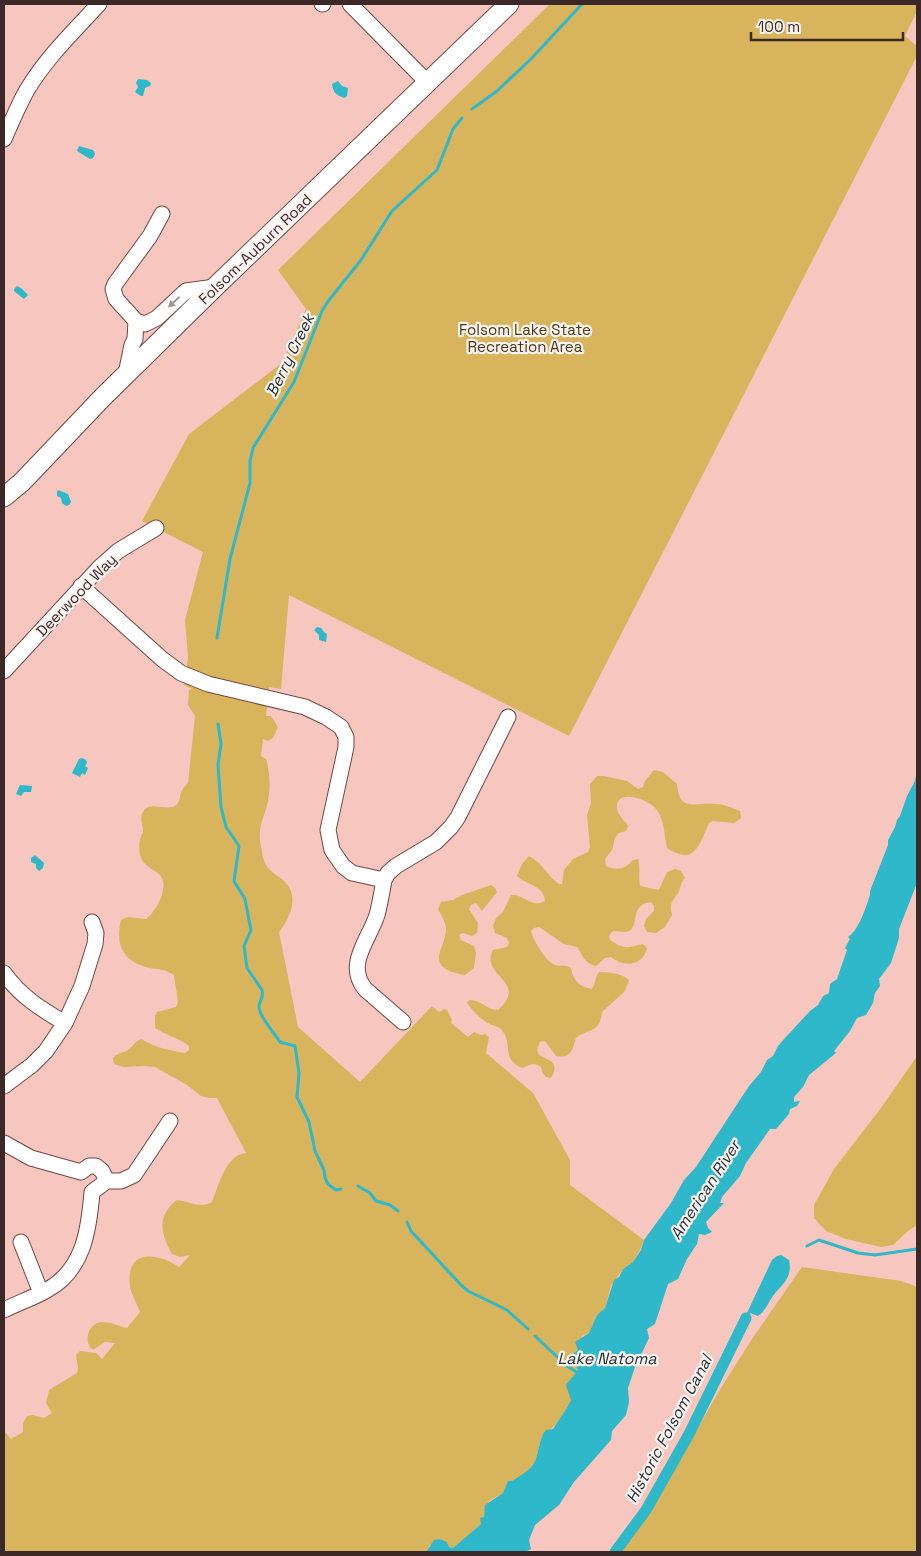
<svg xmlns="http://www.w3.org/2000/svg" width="921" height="1556" font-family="'Space Grotesk',sans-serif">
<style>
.green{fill:#d8b45d}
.water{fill:#2eb8c9}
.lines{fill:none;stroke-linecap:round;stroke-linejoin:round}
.stream{stroke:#2eb8c9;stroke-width:3}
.canal{stroke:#2eb8c9;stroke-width:11}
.minor-casing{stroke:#704742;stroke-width:17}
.major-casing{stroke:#704742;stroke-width:21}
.minor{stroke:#fff;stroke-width:15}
.major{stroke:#fff;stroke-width:19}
.oneway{fill:#9e9493}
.labels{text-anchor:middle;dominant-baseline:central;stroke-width:4.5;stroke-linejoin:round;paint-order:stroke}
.street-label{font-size:15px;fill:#3c2927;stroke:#fcf2f0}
.park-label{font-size:15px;fill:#483913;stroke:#fcf2f0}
.water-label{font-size:16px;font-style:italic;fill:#193033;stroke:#fcf2f0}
</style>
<rect width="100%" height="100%" fill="#f7c6bf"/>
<path class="green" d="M 550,4 L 917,4 L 917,11 L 905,36 L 917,46 L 917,56 L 569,736 L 289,595 L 281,689 L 269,687 L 266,716 L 271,716 L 278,727 L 273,738 L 268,741 L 263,739 L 261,756 L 266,759 C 270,772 271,791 267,805 C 263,822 257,827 261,846 C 262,852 263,860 266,865 C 270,872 277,875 283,880 C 300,894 291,917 279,932 L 298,1027 L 360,1082 L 432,1006 L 439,1012 L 444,1009 L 447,1010 L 452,1020 L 451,1023 L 468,1037 L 474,1032 L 481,1035 L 485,1034 L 489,1037 L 486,1053 L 533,1093 L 570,1160 L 570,1185 L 644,1240 L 640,1250 L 633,1262 L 623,1269 L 611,1286 L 605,1308 L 597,1315 L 589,1333 L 582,1336 L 578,1350 L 573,1354 L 577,1357 L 578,1370 C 571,1379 567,1388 571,1400 C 563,1414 558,1427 543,1434 C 534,1456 542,1463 518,1477 C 514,1480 513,1481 508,1481 L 503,1493 L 489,1501 L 481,1524 L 453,1548 L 449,1547 L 447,1542 L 440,1539 L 430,1545 L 426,1552 L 4,1552 L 4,1434 L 6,1433 L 11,1439 L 23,1432 L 23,1423 L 27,1416 L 33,1415 L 44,1418 L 52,1413 L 46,1403 L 49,1390 L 77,1373 L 78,1368 L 76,1355 L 80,1351 L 96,1353 L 102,1359 L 115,1343 L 105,1342 L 93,1350 C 82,1342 89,1322 102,1322 C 110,1322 119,1326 127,1328 L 140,1312 C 137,1304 132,1295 130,1287 C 125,1249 156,1252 179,1267 L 190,1255 L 180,1257 L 172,1254 C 161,1234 156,1216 177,1200 C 189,1201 201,1209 212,1202 C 218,1187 226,1154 246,1153 L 217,1098 L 209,1098 L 201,1096 L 187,1085 L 155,1067 L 144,1066 L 123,1067 L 114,1064 L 113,1058 C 118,1052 122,1054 128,1050 C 134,1046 134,1042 141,1039 C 155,1048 169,1050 185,1053 L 189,1050 L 189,1046 C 179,1038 166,1035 155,1028 L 155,1016 L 157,1012 L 176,1007 L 178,1002 L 174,975 C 160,966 153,971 140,965 C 120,957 116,940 121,920 L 127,917 L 146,919 C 156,912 170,887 160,875 C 155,870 145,866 142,860 C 139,853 138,844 141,837 C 142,833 143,835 143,830 C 143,824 139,818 143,812 C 149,800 165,811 175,806 C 181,803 179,794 183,789 C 183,788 187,784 188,783 L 195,716 L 188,705 L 189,690 L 192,689 L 184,685 L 188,658 L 185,620 L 203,552 L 142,521 L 189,434 L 282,363 L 306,309 L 278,270 Z
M 654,770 L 663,772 L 677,784 C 679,813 695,802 716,804 C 724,804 732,808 740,811 L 741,818 L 734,823 L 713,821 L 709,823 C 700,843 695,867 667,848 C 664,835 665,822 657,810 C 650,799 614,787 617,809 C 618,815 625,821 628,826 L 626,831 L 619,833 L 615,838 L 612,850 L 605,859 L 606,866 C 617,871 625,869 633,860 L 638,859 C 641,868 638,877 640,886 L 659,890 L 667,872 L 675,869 L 681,871 L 685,878 C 680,883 681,888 678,893 C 672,902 669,904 672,915 L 665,927 L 656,933 L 647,932 L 644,926 L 646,919 L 654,911 L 654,906 L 651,902 C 627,905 642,929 626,932 C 622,932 617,931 613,931 L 609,935 L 610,940 C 626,950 626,948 643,944 L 647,948 C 643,967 623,967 611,957 L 605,958 L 596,966 C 584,963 583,956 577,947 L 564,944 L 539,927 L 534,928 L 531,931 C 533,940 546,962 555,965 C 561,967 565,964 571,968 C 573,981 580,987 592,989 C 596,983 595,977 599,972 C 609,972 621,973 629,980 L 625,991 L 602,1012 C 600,1033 589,1028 576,1038 C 572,1050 571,1059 556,1056 L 545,1041 L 540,1042 L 537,1050 L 539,1055 C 550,1061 560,1062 551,1078 L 546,1077 L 542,1072 L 541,1067 C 533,1061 530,1065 522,1068 C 500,1059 514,1043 501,1029 C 498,1026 494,1026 490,1024 C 481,1020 473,1011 467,1003 L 469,1000 C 480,999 487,1010 498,1010 C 530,981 479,976 493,950 L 507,947 L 509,943 L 507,938 L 495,933 L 493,926 L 496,918 L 503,912 L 511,895 C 524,894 532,909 545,901 C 544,885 526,885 517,876 L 522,864 L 529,856 C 544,864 546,875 559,884 L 562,884 L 564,870 L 573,859 L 588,852 L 590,847 L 587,815 L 591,803 L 590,784 L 597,776 L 603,776 L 627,781 L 638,789 L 643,787 L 645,781 Z
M 491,885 L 495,888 L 497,892 L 482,911 L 476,903 L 471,905 L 469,909 L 478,923 L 477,933 L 472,936 L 463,933 L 459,935 L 461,940 L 474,946 L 476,953 L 474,968 L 465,975 C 454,973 437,970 439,955 C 441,947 445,940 446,931 C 447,924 441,915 438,909 L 441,902 L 453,900 L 462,895 Z
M 917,1056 L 917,1225 L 907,1232 L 893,1245 L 881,1247 L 846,1239 L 826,1231 L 814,1218 L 814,1205 L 834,1169 L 881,1108 Z
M 802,1267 L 901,1281 L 917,1287 L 917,1552 L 619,1552 L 654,1504 L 719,1391 L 752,1339 Z"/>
<path class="water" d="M 138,79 L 147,80 L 151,83 L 150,86 L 145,88 L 143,96 L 141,96 L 135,92 L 138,87 L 136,83 Z
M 338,81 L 342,86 L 348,88 L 347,96 L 344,98 C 336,95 333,92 332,84 Z
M 79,146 L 93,150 L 95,154 L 93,158 L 90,159 L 77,151 Z
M 17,286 L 21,288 L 28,295 L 24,299 L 14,291 L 14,289 Z
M 58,490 L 68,494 L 71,502 L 69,505 L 66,506 L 62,503 L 61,498 L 57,496 L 57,491 Z
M 317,627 L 321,628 L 324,632 L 327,634 L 326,642 L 319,640 L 319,635 L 314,630 Z
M 82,758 L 86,760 L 87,763 L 85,766 L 88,768 L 85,775 L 82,773 L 80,777 L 72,773 L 79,759 Z
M 917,771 L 917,883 L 899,929 L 899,938 L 891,963 L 879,979 L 880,986 L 875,993 L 873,1003 L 866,1015 L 857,1018 L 850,1031 L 834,1051 L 836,1053 L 809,1075 L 803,1087 L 794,1097 L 794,1102 L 800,1101 L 797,1106 L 790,1109 L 789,1114 L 776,1129 L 770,1129 L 746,1163 L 740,1176 L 722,1197 L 720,1203 L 724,1203 L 706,1222 L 708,1228 L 712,1232 L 705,1235 L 699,1234 L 697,1244 L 687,1259 L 678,1279 L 668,1284 L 655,1324 L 647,1329 L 649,1338 L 635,1367 L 628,1388 L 629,1402 L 626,1415 L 612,1431 L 611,1440 L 574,1482 L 559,1505 L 535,1525 L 529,1540 L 531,1549 L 525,1552 L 426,1552 L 434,1540 L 440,1539 L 447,1542 L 449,1547 L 453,1548 L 481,1524 L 480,1518 L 484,1517 L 485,1505 L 503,1493 L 508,1481 C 513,1481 514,1480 518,1477 C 542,1463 534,1456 543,1434 L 546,1430 L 553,1429 L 566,1409 L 571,1400 L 566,1385 L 578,1370 L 576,1366 L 577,1357 L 573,1354 L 578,1350 L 575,1342 L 589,1333 L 597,1315 L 605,1308 L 614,1280 L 619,1277 L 623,1269 L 633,1262 L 641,1250 L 644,1240 L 671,1203 L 684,1180 L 696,1167 L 749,1086 L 761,1072 L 767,1060 L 773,1056 L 778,1046 L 785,1038 L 810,1011 L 818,1005 L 823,996 L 829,993 L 830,984 L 837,979 L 847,950 L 845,948 L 850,939 L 848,937 C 859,930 866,907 870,895 L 870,891 L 888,845 L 888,840 L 895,827 L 897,820 L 900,816 L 907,796 L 915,781 Z
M 20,785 L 32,786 L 31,792 L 24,792 L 21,796 L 16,794 Z
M 35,855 L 44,863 L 43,868 L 39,871 L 36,868 L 36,864 L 31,862 L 31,858 Z
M 781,1255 L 789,1260 C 793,1278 782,1284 773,1296 C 768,1303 766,1310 758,1316 L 750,1313 L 747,1318 L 745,1317 L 772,1260 L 777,1256 Z"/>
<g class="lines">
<path class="stream" d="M 472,109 L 497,91 L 531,59 L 582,4
M 217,638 L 230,559 L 250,483 L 250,461 L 253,448 L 294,382 L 322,311 L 329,300 L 361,260 L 392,211 L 437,170 L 453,129 L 462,118
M 218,724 L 221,744 L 218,765 L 221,807 L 226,827 L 239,846 L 234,881 L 245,899 L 251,930 L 244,946 L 247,968 L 262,990 C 264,996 260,1000 259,1006 C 259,1017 274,1032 280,1042 L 295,1046 L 299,1073 L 297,1097 L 309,1122 L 315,1151 L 324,1170 L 325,1178 L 328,1184 L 336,1190 L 341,1189
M 358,1186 L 370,1193 L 376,1201 L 390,1205 L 398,1211
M 407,1222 L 411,1231 L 461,1285 L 468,1291 L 507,1310 L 528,1329
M 807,1246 L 819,1240 L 858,1253 L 875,1255 L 917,1249
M 535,1336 L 567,1366 L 578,1373"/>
<path class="canal" d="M 615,1552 L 646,1510 L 689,1434 L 746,1318"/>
<g class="minor-casing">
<path id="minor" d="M 322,4 L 323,4
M 350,4 L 428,83
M 4,139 C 11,123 18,106 27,90 C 46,58 74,31 99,4
M 162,214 L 150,236 L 115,284 L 113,289 L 116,299 L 136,321 L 145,324 L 157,318 L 186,291 L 215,287
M 126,374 L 132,345 L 135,339 L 136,321
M 81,586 L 162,659 L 181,673 L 208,684 L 305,707 L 326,717 L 341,727 L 346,737 L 346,747 L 328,830 L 332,850 L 343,866 L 352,873 L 384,880 L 388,873 L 396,866 L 436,842 L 451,827 L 458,817 L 508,717
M 4,671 L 100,567 L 118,551 L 156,528
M 384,880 C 382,892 380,904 377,915 C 369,940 345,964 365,989 L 403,1022
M 4,973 C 20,996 41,1009 65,1023
M 4,1086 L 32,1065 L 46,1051 L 65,1023 L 82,986 L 95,944 L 96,933 L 92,922
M 4,1143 L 31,1158 L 81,1172 L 89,1166 L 96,1166 L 102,1171 L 107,1181
M 107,1181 L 121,1181 L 134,1175 L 170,1121
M 21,1242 L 41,1293
M 4,1310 C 18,1303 33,1298 47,1290 C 84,1270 89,1229 92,1192 L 107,1181"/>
</g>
<g class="major-casing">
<path id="major" d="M 4,497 L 22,482 L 103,397 L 215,287 L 509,4"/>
</g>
<use href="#minor" class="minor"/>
<use href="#major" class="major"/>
</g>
<defs><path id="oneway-solid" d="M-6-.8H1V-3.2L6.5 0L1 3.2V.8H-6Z" transform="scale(1.25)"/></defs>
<use class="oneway" href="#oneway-solid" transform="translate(174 302) rotate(137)"/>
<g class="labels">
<g class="street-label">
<text transform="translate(255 249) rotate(-44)">Folsom-Auburn Road</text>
<text transform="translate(76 595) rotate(-46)">Deerwood Way</text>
</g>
<g class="park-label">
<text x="525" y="329">Folsom Lake State<tspan x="525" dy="17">Recreation Area</tspan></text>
</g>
<g class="water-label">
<text transform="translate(290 355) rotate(-64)">Berry Creek</text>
<text transform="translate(705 1190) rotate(-57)">American River</text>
<text x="607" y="1358">Lake Natoma</text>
<text transform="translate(669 1429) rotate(-62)">Historic Folsom Canal</text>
</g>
</g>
<rect width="921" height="1556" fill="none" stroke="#3c2927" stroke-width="10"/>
<path d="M751 32v8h152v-8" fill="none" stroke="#3c2927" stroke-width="2.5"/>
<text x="758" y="32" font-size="15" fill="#3c2927" stroke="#fcf2f0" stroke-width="4" paint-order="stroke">100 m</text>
</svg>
